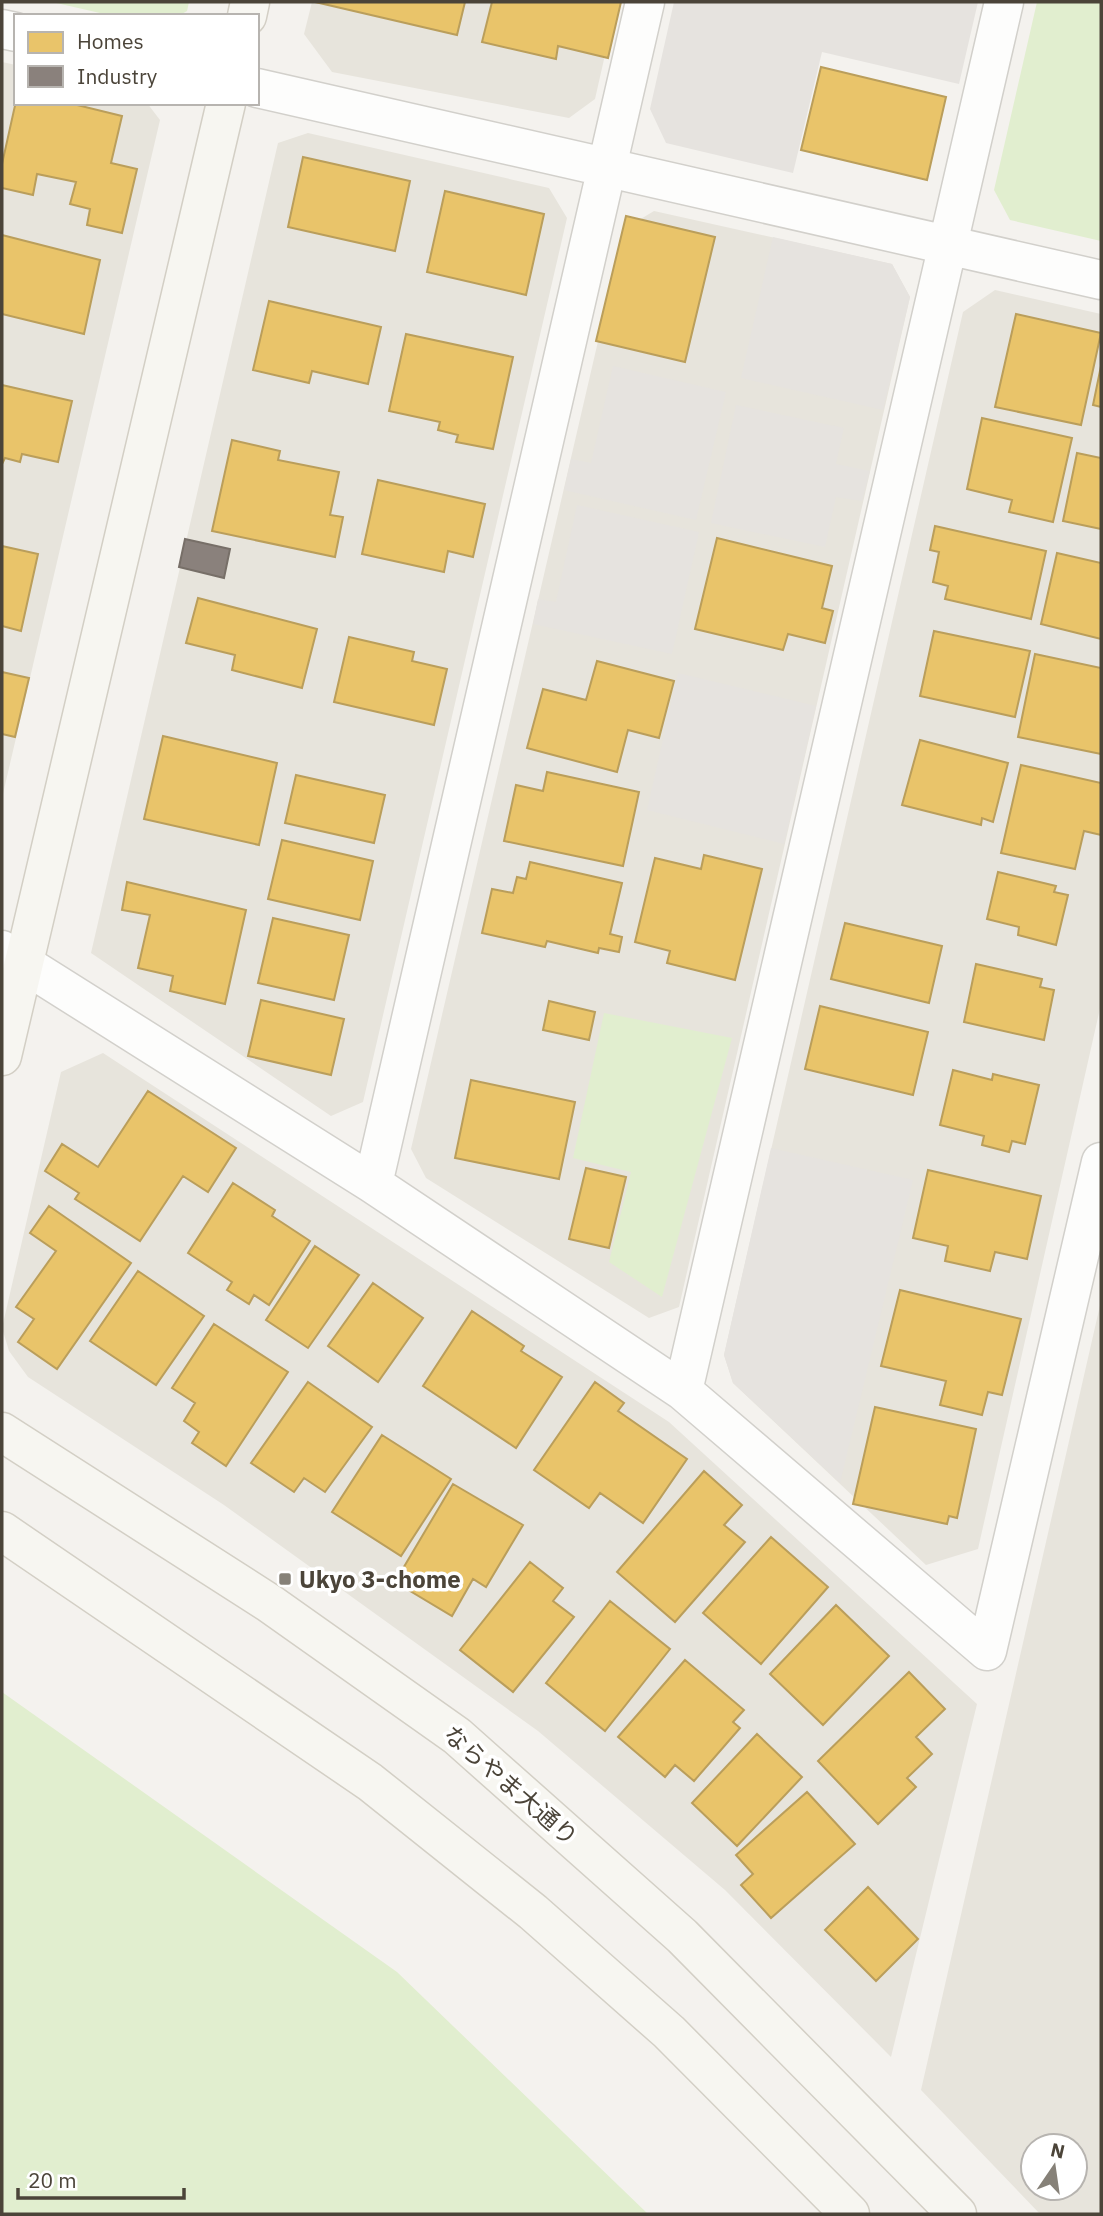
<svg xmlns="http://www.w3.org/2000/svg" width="1103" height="2216" font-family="'IBM Plex Sans','Noto Sans JP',sans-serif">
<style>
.residential{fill:#e7e4dc;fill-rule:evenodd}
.green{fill:#e1eecf}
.parking{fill:#e6e3df}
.homes{fill:#e9c46a;stroke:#ba9e5b;stroke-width:2}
.industry{fill:#8a817c;stroke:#776f68;stroke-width:2}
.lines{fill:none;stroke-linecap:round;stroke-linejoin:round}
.street-casing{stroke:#d2d0cb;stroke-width:41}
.secondary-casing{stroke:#d3cfc5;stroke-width:41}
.street{stroke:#fdfdfc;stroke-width:38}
.secondary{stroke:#f7f6f1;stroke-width:38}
.poi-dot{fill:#868178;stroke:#fff;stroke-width:2.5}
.labels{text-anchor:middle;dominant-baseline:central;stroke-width:7;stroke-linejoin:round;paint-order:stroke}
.poi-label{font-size:24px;font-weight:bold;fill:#4b4439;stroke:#fff;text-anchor:start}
.street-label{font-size:24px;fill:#4b4439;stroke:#fff}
</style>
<rect width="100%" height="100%" fill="#f4f2ee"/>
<path class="residential" d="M 312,2 L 617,2 L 595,99 L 569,118 L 332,72 L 304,34 Z
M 2,62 L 16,65 L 16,103 L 147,103 L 160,120 L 2,798 Z
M 308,133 L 549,188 L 567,218 L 363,1102 L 331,1116 L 91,953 L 278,143 Z
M 654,211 L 892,264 L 910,297 L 679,1307 L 649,1318 L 426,1178 L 411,1149 L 624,229 Z
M 995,290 L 1101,314 L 1101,1004 L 978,1549 L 926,1565 L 733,1383 L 724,1355 L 963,312 Z
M 103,1053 L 669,1422 L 977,1704 L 891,2057 L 725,1890 L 538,1731 L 224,1505 L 28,1377 L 9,1351 L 2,1328 L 61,1072 Z
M 1101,1301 L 1101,2214 L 1040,2214 L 921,2090 ZM 1033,2146 L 1075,2146 L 1075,2188 L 1033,2188 Z"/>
<path class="green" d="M 52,2 L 189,2 L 187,11 L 178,16 L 113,16 Z
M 1037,2 L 1101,2 L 1101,241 L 1010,220 L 994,190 Z
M 604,1013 L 732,1038 L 662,1297 L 609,1262 L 631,1172 L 573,1158 Z
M 2,1692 L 397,1972 L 648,2214 L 2,2214 Z"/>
<path class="parking" d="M 674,2 L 978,2 L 959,84 L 822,52 L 793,173 L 666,143 L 650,109 Z
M 773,237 L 892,264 L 910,297 L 883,410 L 741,378 Z
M 613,366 L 726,392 L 696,520 L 564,490 L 571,459 L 591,463 Z
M 736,405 L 844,428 L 836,464 L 870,471 L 862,501 L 836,497 L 825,547 L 711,523 Z
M 577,505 L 699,532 L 672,654 L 533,624 L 538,599 L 556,602 Z
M 678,673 L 816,706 L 784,844 L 647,810 Z
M 771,1148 L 913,1180 L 840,1483 L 733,1383 L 724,1355 Z"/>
<path class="homes" d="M 315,2 L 465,2 L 457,35 Z
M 492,2 L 621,2 L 608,58 L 558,46 L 556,59 L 482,42 Z
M 821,67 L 946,97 L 927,180 L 801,150 Z
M 16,101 L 69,103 L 122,116 L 111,163 L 137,169 L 122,233 L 87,225 L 90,209 L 70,204 L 76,182 L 37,174 L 33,195 L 2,188 L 2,164 Z
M 303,157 L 410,181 L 395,251 L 288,227 Z
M 445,191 L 544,214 L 526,295 L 427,272 Z
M 626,216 L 715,237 L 685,362 L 596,341 Z
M 2,235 L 100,260 L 84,334 L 2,314 Z
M 269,301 L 381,327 L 368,384 L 312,371 L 309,383 L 253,370 Z
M 1016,314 L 1101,333 L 1081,425 L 995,407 Z
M 406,334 L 513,357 L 493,449 L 456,442 L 458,435 L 438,430 L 440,422 L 389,411 Z
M 1101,366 L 1101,407 L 1093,405 Z
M 2,385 L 72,401 L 58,462 L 22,454 L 20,462 L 5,458 L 2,464 Z
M 982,418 L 1072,438 L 1053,522 L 1009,512 L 1012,500 L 967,489 Z
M 232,440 L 280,451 L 278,460 L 339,472 L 330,515 L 343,517 L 335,557 L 212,531 Z
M 1077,453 L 1101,458 L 1101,529 L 1063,521 Z
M 378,480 L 485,504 L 473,557 L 448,551 L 444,572 L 362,554 Z
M 935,526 L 1046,551 L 1031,619 L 945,599 L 948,586 L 933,582 L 939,552 L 930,550 Z
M 717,538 L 832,566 L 822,608 L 833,611 L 825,643 L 788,634 L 783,650 L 695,629 Z
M 2,546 L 38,554 L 21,631 L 2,626 Z
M 1057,553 L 1101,563 L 1101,639 L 1041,624 Z
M 198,598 L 317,629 L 302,688 L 232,670 L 235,655 L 186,643 Z
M 934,631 L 1030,651 L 1015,717 L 920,696 Z
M 349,637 L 414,652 L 412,661 L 447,669 L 434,725 L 334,702 Z
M 1035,654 L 1101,668 L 1101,754 L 1018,737 Z
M 597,661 L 674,681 L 659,738 L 628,730 L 617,772 L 527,748 L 543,689 L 586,700 Z
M 2,672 L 29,678 L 15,737 L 2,734 Z
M 163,736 L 277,763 L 259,845 L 144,819 Z
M 920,740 L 1008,763 L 993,822 L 982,818 L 981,825 L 902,805 Z
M 1021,765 L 1101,783 L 1101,835 L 1084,831 L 1075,869 L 1001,853 Z
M 547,772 L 639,792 L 623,866 L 504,841 L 516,785 L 543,791 Z
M 296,775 L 385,795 L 374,843 L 285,823 Z
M 282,840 L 373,861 L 360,920 L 268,899 Z
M 704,855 L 762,869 L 735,980 L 667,963 L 670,951 L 635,942 L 655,858 L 701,869 Z
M 530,862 L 622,883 L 610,934 L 622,937 L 619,952 L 599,948 L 598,953 L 547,941 L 545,947 L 482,933 L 492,889 L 513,893 L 517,877 L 526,879 Z
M 998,872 L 1056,886 L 1054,892 L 1068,895 L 1056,945 L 1018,935 L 1019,927 L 987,919 Z
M 127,882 L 246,910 L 225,1004 L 170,991 L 173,976 L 138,968 L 150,915 L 122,910 Z
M 273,918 L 349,935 L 334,1000 L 258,983 Z
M 845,923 L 942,946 L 929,1003 L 831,979 Z
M 976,964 L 1042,979 L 1040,987 L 1054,990 L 1044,1040 L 964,1022 Z
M 261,1000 L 344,1019 L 331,1075 L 248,1056 Z
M 549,1001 L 595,1012 L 589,1040 L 543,1030 Z
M 820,1006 L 928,1032 L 913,1095 L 805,1069 Z
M 953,1070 L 992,1080 L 993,1074 L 1039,1085 L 1025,1144 L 1012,1141 L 1009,1152 L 982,1145 L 984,1136 L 940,1125 Z
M 471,1080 L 575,1102 L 559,1179 L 455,1158 Z
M 148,1091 L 236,1148 L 208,1192 L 183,1176 L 140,1241 L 75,1199 L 79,1193 L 45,1171 L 62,1144 L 98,1167 Z
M 586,1168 L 626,1177 L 609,1248 L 569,1239 Z
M 928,1170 L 1041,1196 L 1027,1259 L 995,1252 L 990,1271 L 945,1261 L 948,1246 L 913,1238 Z
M 233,1183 L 275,1210 L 272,1216 L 310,1241 L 269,1305 L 254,1295 L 249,1304 L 227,1290 L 232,1282 L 188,1253 Z
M 49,1206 L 131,1263 L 57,1369 L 18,1342 L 34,1319 L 16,1307 L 56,1251 L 30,1233 Z
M 315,1246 L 359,1275 L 308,1348 L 266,1320 Z
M 138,1271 L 204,1316 L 156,1385 L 90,1341 Z
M 373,1283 L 423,1318 L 378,1382 L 328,1346 Z
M 900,1290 L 1021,1319 L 1002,1395 L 988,1392 L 982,1415 L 940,1405 L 946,1381 L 881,1366 Z
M 472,1311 L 524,1346 L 521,1351 L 562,1377 L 516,1448 L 423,1386 Z
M 214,1324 L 288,1372 L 226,1466 L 192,1443 L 199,1432 L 184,1421 L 195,1403 L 172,1388 Z
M 308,1382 L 372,1427 L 325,1492 L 304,1478 L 294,1492 L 251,1463 Z
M 595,1382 L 624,1403 L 618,1411 L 687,1459 L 643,1523 L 600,1493 L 589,1508 L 534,1470 Z
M 875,1407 L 976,1429 L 957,1518 L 949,1516 L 947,1524 L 853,1504 Z
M 382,1435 L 451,1479 L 401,1556 L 332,1512 Z
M 704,1471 L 742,1505 L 724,1525 L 745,1542 L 675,1622 L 617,1572 Z
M 453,1484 L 523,1525 L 486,1587 L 473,1579 L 452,1616 L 395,1582 Z
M 771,1537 L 828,1587 L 761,1664 L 703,1613 Z
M 530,1562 L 563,1588 L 553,1601 L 574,1617 L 513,1692 L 460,1650 Z
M 610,1601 L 670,1649 L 605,1731 L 546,1683 Z
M 836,1605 L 889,1656 L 823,1725 L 770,1674 Z
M 685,1660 L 744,1710 L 733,1722 L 740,1728 L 694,1781 L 675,1765 L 665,1777 L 618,1737 Z
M 909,1672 L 945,1709 L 916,1737 L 932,1754 L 907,1778 L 916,1787 L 878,1824 L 818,1761 Z
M 757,1734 L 802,1777 L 737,1846 L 692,1803 Z
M 807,1792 L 855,1844 L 771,1918 L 741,1885 L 753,1874 L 736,1855 Z
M 868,1887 L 918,1939 L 876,1981 L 825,1930 Z"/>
<path class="industry" d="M 185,539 L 230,549 L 224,578 L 179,567 Z"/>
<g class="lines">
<g class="street-casing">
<path id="street" d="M 2,29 L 16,32
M 257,88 L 1101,280
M 2,950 L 373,1184 L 683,1391 L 987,1651 L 1101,1162
M 373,1184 L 645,2
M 683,1391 L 1004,2"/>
</g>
<g class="secondary-casing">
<path id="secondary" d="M 247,16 L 250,2
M 2,1056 L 226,103
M 2,1432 L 269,1603 L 457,1736 L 682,1936 L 957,2214
M 2,1531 L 370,1782 L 533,1912 L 669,2032 L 850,2214"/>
</g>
<use href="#street" class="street"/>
<use href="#secondary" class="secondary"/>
</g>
<rect class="poi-dot" x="278" y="1572" width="14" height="14" rx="3.5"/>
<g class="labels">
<g class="poi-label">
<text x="299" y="1579">Ukyo 3-chome</text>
</g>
<g class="street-label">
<text transform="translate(511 1785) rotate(41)">ならやま大通り</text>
</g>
</g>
<rect width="1103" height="2216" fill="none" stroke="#4b4439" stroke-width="7"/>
<rect x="14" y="14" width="245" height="91" fill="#ffffff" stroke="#b7b4b0" stroke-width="2"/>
<rect x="28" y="32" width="35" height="21" fill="#e9c46a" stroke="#b7b4b0" stroke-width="2"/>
<text x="77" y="49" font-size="21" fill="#4b4439">Homes</text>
<rect x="28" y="66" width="35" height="21" fill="#8a817c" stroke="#b7b4b0" stroke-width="2"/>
<text x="77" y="84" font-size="21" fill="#4b4439">Industry</text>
<g transform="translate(1054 2167) rotate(13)"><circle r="33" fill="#ffffff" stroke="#b7b4b0" stroke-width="2"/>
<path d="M0-5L12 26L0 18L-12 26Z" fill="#868178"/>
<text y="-10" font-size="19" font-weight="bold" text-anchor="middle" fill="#4b4439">N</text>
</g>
<path d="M18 2188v10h166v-10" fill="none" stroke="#4b4439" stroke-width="3.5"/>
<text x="28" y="2188" font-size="21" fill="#4b4439" stroke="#ffffff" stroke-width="5" paint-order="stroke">20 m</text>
</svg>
